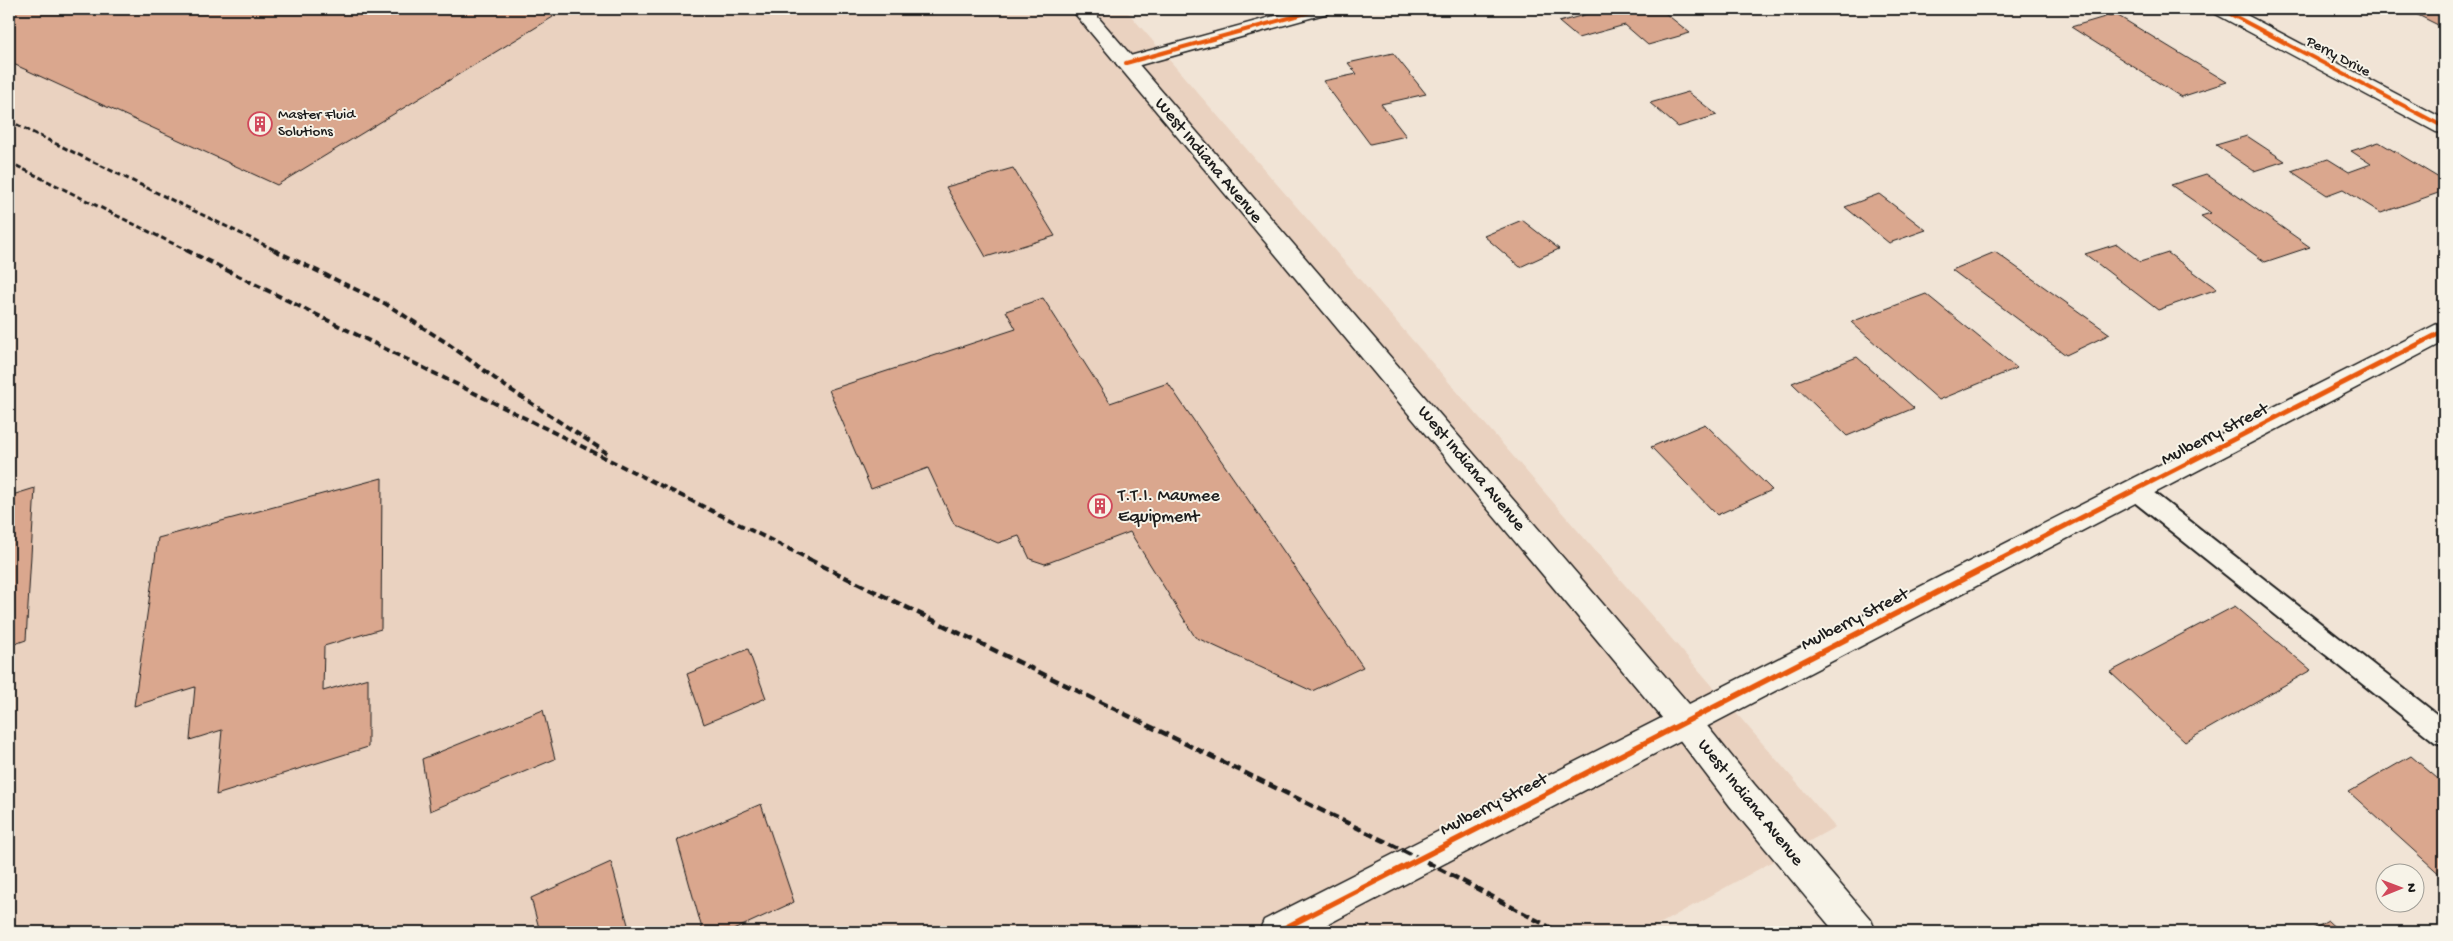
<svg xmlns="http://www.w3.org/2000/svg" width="2453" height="941" font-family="'Gochi Hand',sans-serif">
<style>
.built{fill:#ead2c0}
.building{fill:#daa78e;stroke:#1c1c1c}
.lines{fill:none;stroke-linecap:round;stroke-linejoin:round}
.lane-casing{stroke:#1c1c1c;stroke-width:4}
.street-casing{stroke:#1c1c1c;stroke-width:3}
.secondary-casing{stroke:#1c1c1c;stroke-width:3}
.lane{fill:#f7f3e8;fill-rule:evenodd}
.street{fill:#f7f3e8;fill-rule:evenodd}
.secondary{fill:#f7f3e8;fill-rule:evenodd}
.rail-far2{stroke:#1c1c1c;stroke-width:3;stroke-dasharray:5.5 3;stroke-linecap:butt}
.rail-far1{stroke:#1c1c1c;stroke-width:4;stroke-dasharray:7 4;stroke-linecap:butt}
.rail{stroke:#1c1c1c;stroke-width:4.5;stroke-dasharray:9 4.5;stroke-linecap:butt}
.cycleway-far2-casing{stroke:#f7f3e8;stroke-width:6}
.cycleway-far1-casing{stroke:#f7f3e8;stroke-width:8}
.cycleway-casing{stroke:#f7f3e8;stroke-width:9}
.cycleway-far2{stroke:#e8590c;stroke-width:4}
.cycleway-far1{stroke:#e8590c;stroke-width:5}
.cycleway{stroke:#e8590c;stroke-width:5.5}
.labels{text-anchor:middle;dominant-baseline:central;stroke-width:4;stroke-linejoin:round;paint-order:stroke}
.far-street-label{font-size:15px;fill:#1c1c1c;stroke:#f7f3e8}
.far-poi-label{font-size:15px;fill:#1c1c1c;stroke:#f7f3e8;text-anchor:start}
.street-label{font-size:18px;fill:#1c1c1c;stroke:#f7f3e8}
.poi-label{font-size:18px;fill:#1c1c1c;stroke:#f7f3e8;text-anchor:start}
</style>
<rect width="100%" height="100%" fill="#f1e4d6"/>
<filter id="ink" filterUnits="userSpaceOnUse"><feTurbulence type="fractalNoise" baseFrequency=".02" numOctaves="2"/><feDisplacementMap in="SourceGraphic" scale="10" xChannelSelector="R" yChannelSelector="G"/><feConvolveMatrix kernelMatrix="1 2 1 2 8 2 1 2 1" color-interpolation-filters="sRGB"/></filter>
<g filter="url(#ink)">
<path class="built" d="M 9,9 L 1125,9 L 1835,827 L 1645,932 L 9,932 Z"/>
<path class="building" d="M 9,9 L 551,9 L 553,17 L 277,185 L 9,62 Z
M 1586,9 L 1660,9 L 1690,33 L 1648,45 L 1625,25 L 1578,38 L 1559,22 L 1591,13 Z
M 2406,9 L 2444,9 L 2444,28 Z
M 2115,14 L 2227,82 L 2181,97 L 2071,27 Z
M 1393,53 L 1426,94 L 1381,104 L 1406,136 L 1370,144 L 1323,81 L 1357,74 L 1348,63 Z
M 1688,92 L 1717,115 L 1678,127 L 1650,103 Z
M 2247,136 L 2285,161 L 2254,171 L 2216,145 Z
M 2379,142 L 2444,181 L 2444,191 L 2381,213 L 2343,189 L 2327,195 L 2291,171 L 2328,159 L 2349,172 L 2371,164 L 2351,151 Z
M 1013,168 L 1055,236 L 986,257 L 946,187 Z
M 2206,174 L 2310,247 L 2265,262 L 2201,216 L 2211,213 L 2171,185 Z
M 1879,194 L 1926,230 L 1889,243 L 1845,207 Z
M 1522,220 L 1559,249 L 1520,267 L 1484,236 Z
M 2117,244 L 2140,262 L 2168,253 L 2217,289 L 2158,310 L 2085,254 Z
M 1995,252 L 2110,334 L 2066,355 L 1952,270 Z
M 1926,294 L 2017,368 L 1939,400 L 1851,322 Z
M 1043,298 L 1110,403 L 1168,383 L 1363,667 L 1312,691 L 1195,637 L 1130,532 L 1045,564 L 1030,559 L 1019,536 L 998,543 L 954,524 L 928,468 L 871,489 L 829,390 L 1016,329 L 1006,311 Z
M 1857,357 L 1914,408 L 1847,436 L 1792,383 Z
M 1705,424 L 1772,490 L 1717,515 L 1651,447 Z
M 382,478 L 381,629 L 324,646 L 323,691 L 368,678 L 368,747 L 216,795 L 222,730 L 190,740 L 195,687 L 134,706 L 158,538 Z
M 35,488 L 26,640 L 9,646 L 9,496 Z
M 2235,606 L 2311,670 L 2185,742 L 2110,672 Z
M 748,649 L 766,698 L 704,724 L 687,674 Z
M 543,710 L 555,759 L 430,811 L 422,759 Z
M 2411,756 L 2444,784 L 2444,878 L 2349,792 Z
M 761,804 L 794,902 L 729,932 L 703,932 L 677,840 Z
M 611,862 L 630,932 L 540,932 L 531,898 Z
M 2328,921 L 2340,932 L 2308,932 Z"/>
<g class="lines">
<g class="lane-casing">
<path id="lane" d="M 2136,483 L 2144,485 L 2444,720 L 2444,745 L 2435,742 L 2128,497 L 2125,491 L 2128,485 Z"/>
</g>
<g class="street-casing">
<path id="street" d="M 1300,9 L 1331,9 L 1328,13 L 1133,67 L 1126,69 L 1119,67 L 1116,63 L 1119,59 Z
M 2212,9 L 2235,9 L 2444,119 L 2444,133 L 2436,132 L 2214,13 Z
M 2444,322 L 2444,342 L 1313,932 L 1259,932 L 1264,920 L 2435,325 Z"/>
</g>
<g class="secondary-casing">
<path id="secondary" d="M 1071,9 L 1091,9 L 1695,711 L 1754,784 L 1871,920 L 1876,932 L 1835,932 L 1730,806 L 1673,731 Z"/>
</g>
<use href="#lane" class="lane"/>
<use href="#street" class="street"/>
<use href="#secondary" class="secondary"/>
<path class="rail-far2" d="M 9,121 L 277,251
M 9,162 L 188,251"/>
<path class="rail-far1" d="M 186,250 L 811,560
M 274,250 L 386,304 L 447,343 L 505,386 L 607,453"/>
<path class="rail" d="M 808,559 L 1419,858 L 1559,932"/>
<g class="cycleway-far2-casing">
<path id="cycleway-far2" d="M 2221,9 L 2444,127
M 1126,63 L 1321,9"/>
</g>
<g class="cycleway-far1-casing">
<path id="cycleway-far1" d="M 1999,560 L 2444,331"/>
</g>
<g class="cycleway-casing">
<path id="cycleway" d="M 1277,932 L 2002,559"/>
</g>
<use href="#cycleway-far2" class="cycleway-far2"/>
<use href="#cycleway-far1" class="cycleway-far1"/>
<use href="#cycleway" class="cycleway"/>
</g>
</g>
<defs>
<g id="building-ring" transform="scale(1.25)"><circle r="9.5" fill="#f7f3e8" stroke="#d1495b" stroke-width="1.5"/><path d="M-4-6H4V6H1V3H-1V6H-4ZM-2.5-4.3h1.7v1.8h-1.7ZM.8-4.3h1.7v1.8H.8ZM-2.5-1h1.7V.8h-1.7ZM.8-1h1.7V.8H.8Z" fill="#d1495b"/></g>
</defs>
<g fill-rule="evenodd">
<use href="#building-ring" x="260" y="124"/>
<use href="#building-ring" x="1100" y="506"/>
</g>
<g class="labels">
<g class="far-street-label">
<text transform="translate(2338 57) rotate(28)">Perry Drive</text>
</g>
<g class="far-poi-label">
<text x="278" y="115">Master Fluid<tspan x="278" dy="17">Solutions</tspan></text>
</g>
<g class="street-label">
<text transform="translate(1208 161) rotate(50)">West Indiana Avenue</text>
<text transform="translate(2215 435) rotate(-27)">Mulberry Street</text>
<text transform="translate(1471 469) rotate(50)">West Indiana Avenue</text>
<text transform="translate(1855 620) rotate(-27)">Mulberry Street</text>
<text transform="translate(1750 803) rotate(51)">West Indiana Avenue</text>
<text transform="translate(1494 805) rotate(-27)">Mulberry Street</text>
</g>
<g class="poi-label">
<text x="1118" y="496">T.T.I. Maumee<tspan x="1118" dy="21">Equipment</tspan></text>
</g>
</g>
<rect width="2453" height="941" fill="none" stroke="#f7f3e8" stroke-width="30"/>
<rect x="15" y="15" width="2423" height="911" fill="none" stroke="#1c1c1c" stroke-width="2" filter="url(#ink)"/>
<g transform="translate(2400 888) rotate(89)"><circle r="24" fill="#f7f3e8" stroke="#9f9d96"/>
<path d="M0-4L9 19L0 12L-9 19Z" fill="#d1495b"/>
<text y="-8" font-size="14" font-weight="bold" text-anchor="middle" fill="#1c1c1c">N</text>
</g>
</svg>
